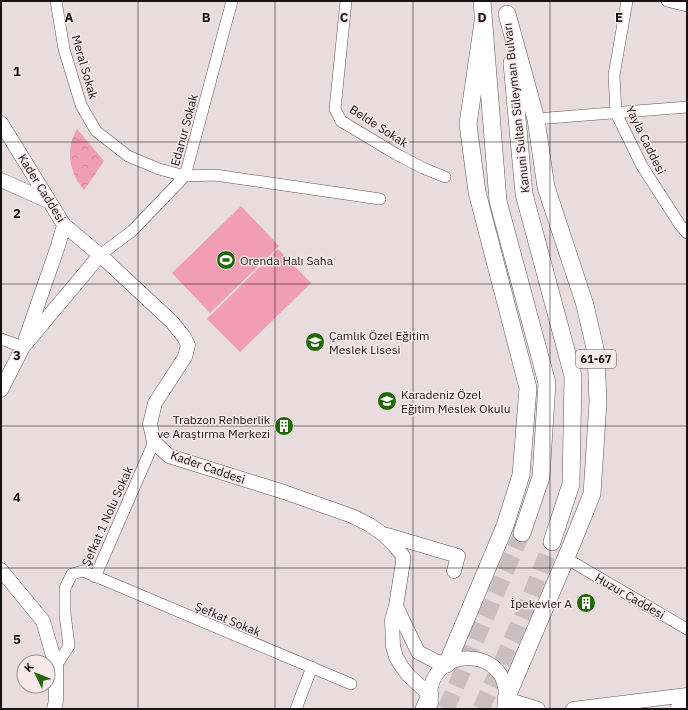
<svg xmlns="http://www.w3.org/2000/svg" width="688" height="710" font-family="'IBM Plex Sans',sans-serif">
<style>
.park{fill:url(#park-crowns)}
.pitch{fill:#f19db3}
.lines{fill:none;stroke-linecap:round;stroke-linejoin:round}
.primary-tunnel{stroke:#cabec1;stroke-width:17;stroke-dasharray:17 8;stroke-linecap:butt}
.minor-casing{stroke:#5f5356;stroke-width:12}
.tertiary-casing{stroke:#5f5356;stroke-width:15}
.primary-casing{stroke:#5f5356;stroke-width:18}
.minor{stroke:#fff;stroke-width:11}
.tertiary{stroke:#fff;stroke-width:14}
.primary{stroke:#fff;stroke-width:17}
.grid{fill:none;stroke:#171314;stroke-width:1;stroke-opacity:0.55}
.labels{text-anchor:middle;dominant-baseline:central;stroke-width:3;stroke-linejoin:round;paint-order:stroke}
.shield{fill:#f7e9ec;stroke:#5a5355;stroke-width:1}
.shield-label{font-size:11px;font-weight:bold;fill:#171314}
.street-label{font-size:12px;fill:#171314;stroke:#f7e9ec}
.poi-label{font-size:12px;fill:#171314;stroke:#f7e9ec;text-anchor:start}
.grid-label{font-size:13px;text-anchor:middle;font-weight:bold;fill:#171314;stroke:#f7e9ec;stroke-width:3;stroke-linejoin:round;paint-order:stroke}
</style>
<defs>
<pattern id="park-crowns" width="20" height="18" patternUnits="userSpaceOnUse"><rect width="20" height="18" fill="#f19db3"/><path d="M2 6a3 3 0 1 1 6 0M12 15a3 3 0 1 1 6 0" fill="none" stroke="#ce8699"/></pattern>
</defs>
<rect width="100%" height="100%" fill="#e9dcdf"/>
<path class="park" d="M 77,129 L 104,161 L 84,190 C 69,173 65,149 77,129 Z"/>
<path class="pitch" d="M 241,206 L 279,246 L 210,313 L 172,273 Z
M 278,249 L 311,283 L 240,352 L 207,319 Z"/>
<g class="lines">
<path class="primary-tunnel" d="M 446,709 L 522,533
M 481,709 L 523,615 L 552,542"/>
<g class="minor-casing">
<path id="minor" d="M 56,1 L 64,49 L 81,105 L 96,131 L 128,156 L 159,169 L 185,176 L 215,175 L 380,199
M 346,1 L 335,109 L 341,121 L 396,154 L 423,168 L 445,177
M 627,1 L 614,75 L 616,113 L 642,166 L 680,225 L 687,233
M 667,1 L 687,6
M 536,119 L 687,107
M 100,255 L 132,231 L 185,176 L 232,1
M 1,339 L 23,347
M 574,563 L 687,629
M 95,577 L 154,442
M 56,666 L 69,646 L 65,614 L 65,588 L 72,574 L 83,571 L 351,684
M 296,709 L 312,667"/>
</g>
<g class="tertiary-casing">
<path id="tertiary" d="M 1,123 L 64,225 L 100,255 L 172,322 L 184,337 L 188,345 L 185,357 L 155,403 L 150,424 L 154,442 L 169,456 L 284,492 L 352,516 L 370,525 L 384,535 L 395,546 L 403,556 L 403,562 L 396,606 L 392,620 L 393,646 L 396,657 L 402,667 L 409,676 L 430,695
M 1,180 L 50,202
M 26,338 L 58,246 L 64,225
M 1,390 L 23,347 L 100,255
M 387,535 L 458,556 L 454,571
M 1,570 L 43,621 L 56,666 L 56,701 L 54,709
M 396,606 L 418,652 L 435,661 L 447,664
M 506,699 L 538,709
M 431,703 C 421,643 520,642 504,709
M 573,709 L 687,695
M 677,709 L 687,708"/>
</g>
<g class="primary-casing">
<path id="primary" d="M 482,1 L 498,201 L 547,383 L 541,477 L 522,533
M 512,63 L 524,194 L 573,376 L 571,484 L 552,542
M 447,664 L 505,526 L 521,475 L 528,388 L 477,192 L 468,124 L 483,22
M 506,699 L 571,546 L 592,494 L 598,402 L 596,353 L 585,305 L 546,187 L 536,119 L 507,14
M 424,709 L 430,695"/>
</g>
<use href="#minor" class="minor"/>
<use href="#tertiary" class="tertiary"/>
<use href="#primary" class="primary"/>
</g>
<path class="grid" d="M 138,1 L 138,709M 275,1 L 275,709M 413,1 L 413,709M 550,1 L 550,709M 1,142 L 687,142M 1,284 L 687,284M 1,426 L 687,426M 1,568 L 687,568"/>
<defs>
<g id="stadium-disc" transform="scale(1)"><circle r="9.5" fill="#1f6803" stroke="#f7e9ec"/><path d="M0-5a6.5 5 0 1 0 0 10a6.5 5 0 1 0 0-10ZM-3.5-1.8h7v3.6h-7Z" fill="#fff"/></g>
<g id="school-disc" transform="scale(1)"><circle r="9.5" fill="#1f6803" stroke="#f7e9ec"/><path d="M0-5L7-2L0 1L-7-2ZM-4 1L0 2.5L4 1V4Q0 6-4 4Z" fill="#fff"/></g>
<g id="building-disc" transform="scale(1)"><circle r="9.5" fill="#1f6803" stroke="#f7e9ec"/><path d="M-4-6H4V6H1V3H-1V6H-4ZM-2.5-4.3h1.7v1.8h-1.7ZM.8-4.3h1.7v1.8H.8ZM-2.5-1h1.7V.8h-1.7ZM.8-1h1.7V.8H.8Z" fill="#fff"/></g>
</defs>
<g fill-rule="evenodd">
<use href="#stadium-disc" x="226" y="260"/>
<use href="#school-disc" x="315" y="342"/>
<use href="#school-disc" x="387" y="401"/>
<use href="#building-disc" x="284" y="426"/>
<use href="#building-disc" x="586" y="603"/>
</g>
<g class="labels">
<rect class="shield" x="576" y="350" width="40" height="18" rx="3"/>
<g class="shield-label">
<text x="596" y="359">61-67</text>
</g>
<g class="street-label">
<text transform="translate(85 67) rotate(74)">Meral Sokak</text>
<text transform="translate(516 108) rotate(-96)">Kanuni Sultan Süleyman Bulvarı</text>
<text transform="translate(379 126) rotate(33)">Belde Sokak</text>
<text transform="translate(184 130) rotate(-75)">Edanur Sokak</text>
<text transform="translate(646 140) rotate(64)">Yayla Caddesi</text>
<text transform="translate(42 188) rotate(58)">Kader Caddesi</text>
<text transform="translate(208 467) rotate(19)">Kader Caddesi</text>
<text transform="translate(107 516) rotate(-66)">Şefkat 1 Nolu Sokak</text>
<text transform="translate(630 596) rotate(30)">Huzur Caddesi</text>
<text transform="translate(228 619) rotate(23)">Şefkat Sokak</text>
</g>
<g class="poi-label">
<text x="240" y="260">Orenda Halı Saha</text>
<text x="329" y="335">Çamlık Özel Eğitim<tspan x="329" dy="14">Meslek Lisesi</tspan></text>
<text x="401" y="394">Karadeniz Özel<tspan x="401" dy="14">Eğitim Meslek Okulu</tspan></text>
<text x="270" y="419" text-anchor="end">Trabzon Rehberlik<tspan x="270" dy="14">ve Araştırma Merkezi</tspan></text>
<text x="572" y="603" text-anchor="end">İpekevler A</text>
</g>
</g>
<g class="grid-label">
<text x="69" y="22">A</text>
<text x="206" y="22">B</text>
<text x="344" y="22">C</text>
<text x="482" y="22">D</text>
<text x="619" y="22">E</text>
<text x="17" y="76">1</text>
<text x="17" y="218">2</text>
<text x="17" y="360">3</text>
<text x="17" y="502">4</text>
<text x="17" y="644">5</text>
</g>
<rect width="688" height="710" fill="none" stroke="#171314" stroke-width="4"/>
<g transform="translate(36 674) rotate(313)"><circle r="19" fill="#f7e9ec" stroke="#9d9396"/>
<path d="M0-3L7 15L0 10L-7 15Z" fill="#1f6803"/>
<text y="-6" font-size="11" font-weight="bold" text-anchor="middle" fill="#171314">K</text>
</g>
</svg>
